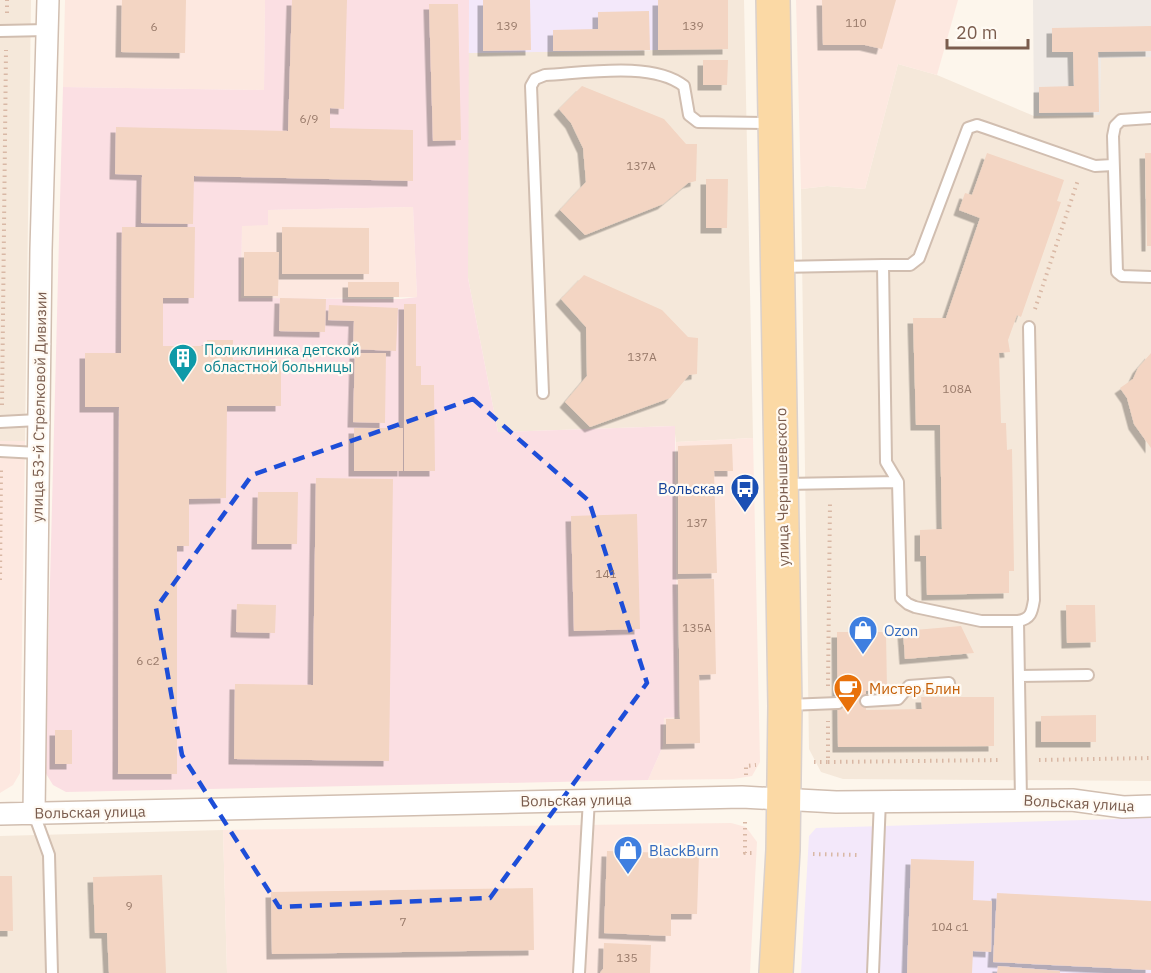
<svg xmlns="http://www.w3.org/2000/svg" width="1151" height="973" font-family="'IBM Plex Sans',sans-serif">
<style>
.residential{fill:#f5e8da}
.commercial{fill:#fde8e0}
.industrial{fill:#efe9e4}
.education{fill:#f3e8fa}
.medical{fill:#fbdfe3;fill-rule:evenodd}
.building{fill:#f3d5c3;filter:url(#shadow)}
.lines{fill:none;stroke-linecap:round;stroke-linejoin:round}
.service-casing{stroke:#d1beb0;stroke-width:14}
.minor-casing{stroke:#d1beb0;stroke-width:24}
.primary-casing{stroke:#dad1cd;stroke-width:36}
.path{stroke:#d9b8a5;stroke-width:4;stroke-dasharray:1.5 4.5;stroke-linecap:butt}
.service{stroke:#fff;stroke-width:10}
.minor{stroke:#fff;stroke-width:21}
.primary{stroke:#fbd9a5;stroke-width:33}
.marked{fill:none;stroke:#1d4ed8;stroke-width:4.5;stroke-dasharray:12 8;stroke-linejoin:round}
.labels{text-anchor:middle;dominant-baseline:central;stroke-width:4.5;stroke-linejoin:round;paint-order:stroke}
.number-label{font-size:12px;fill:#987a6a}
.culture-label{font-size:15px;fill:#0d838f;stroke:#fffaf3;text-anchor:start}
.street-label{font-size:15px;fill:#7a5c4d;stroke:#fffaf3}
.transit-label{font-size:15px;fill:#164399;stroke:#fffaf3;text-anchor:end}
.shop-label{font-size:15px;fill:#366cbe;stroke:#fffaf3;text-anchor:start}
.food-label{font-size:15px;fill:#c56008;stroke:#fffaf3;text-anchor:start}
</style>
<defs>
<filter id="shadow"><feDropShadow dx="-5.5" dy="5.5" stdDeviation="0" flood-color="#0004"/></filter>
</defs>
<rect width="100%" height="100%" fill="#fdf6ec"/>
<path class="residential" d="M 0,0 L 31,0 L 25,441 L 0,441 Z
M 658,0 L 744,0 L 753,438 L 676,442 L 674,426 L 498,432 L 468,278 L 468,53 L 658,50 Z
M 1151,57 L 1151,781 L 843,779 L 821,772 L 809,749 L 801,189 L 827,186 L 865,189 L 898,64 L 937,75 L 1034,116 L 1099,115 L 1101,58 Z
M 223,830 L 227,973 L 0,973 L 0,836 Z"/>
<path class="commercial" d="M 65,0 L 265,0 L 264,90 L 63,87 Z
M 796,0 L 958,0 L 937,75 L 898,64 L 865,189 L 827,186 L 801,189 Z
M 413,207 L 417,297 L 241,299 L 242,226 L 268,210 Z
M 753,438 L 760,762 L 752,776 L 733,779 L 648,780 L 663,746 L 664,718 L 678,716 L 676,442 Z
M 0,441 L 25,441 L 20,773 L 13,785 L 0,793 Z
M 731,823 L 746,827 L 757,842 L 750,973 L 227,973 L 223,830 Z"/>
<path class="industrial" d="M 1033,0 L 1151,0 L 1151,57 L 1101,58 L 1100,115 L 1034,116 Z"/>
<path class="education" d="M 469,0 L 658,0 L 658,50 L 469,53 Z
M 1151,818 L 1151,973 L 801,973 L 809,836 L 816,828 Z"/>
<path class="medical" d="M 265,0 L 469,0 L 468,278 L 498,432 L 675,426 L 678,717 L 664,718 L 663,746 L 648,780 L 66,792 L 53,785 L 45,772 L 63,87 L 264,90 ZM 413,207 L 417,297 L 401,299 L 241,298 L 242,226 L 268,225 L 268,210 Z"/>
<path class="building" d="M 122,0 L 186,0 L 185,53 L 121,52 Z
M 292,0 L 347,0 L 344,109 L 330,108 L 330,128 L 413,130 L 413,181 L 194,176 L 193,224 L 141,223 L 142,175 L 115,174 L 116,127 L 288,131 Z
M 483,0 L 530,0 L 531,50 L 483,51 Z
M 658,0 L 728,0 L 728,49 L 658,50 Z
M 822,0 L 896,0 L 882,49 L 865,45 L 823,45 Z
M 429,4 L 458,4 L 461,140 L 433,141 Z
M 649,11 L 650,50 L 553,51 L 553,30 L 598,29 L 598,12 Z
M 1151,26 L 1151,51 L 1098,52 L 1099,112 L 1039,113 L 1039,87 L 1074,86 L 1073,52 L 1052,52 L 1052,28 Z
M 703,60 L 728,60 L 727,85 L 703,85 Z
M 582,86 L 664,119 L 686,144 L 697,144 L 696,181 L 688,183 L 663,204 L 585,235 L 560,210 L 586,182 L 583,148 L 571,123 L 559,109 Z
M 987,153 L 1064,180 L 1057,201 L 1061,202 L 1021,317 L 1017,315 L 1008,340 L 1010,352 L 999,353 L 1001,423 L 1006,423 L 1007,450 L 1012,449 L 1014,571 L 1009,571 L 1009,593 L 927,595 L 926,556 L 920,556 L 920,530 L 942,529 L 940,425 L 916,425 L 913,318 L 946,318 L 980,218 L 959,210 L 965,193 L 972,195 Z
M 1145,153 L 1151,153 L 1151,246 L 1147,246 Z
M 706,179 L 728,179 L 727,228 L 706,228 Z
M 122,227 L 195,227 L 194,298 L 163,298 L 163,346 L 207,346 L 207,340 L 233,340 L 233,360 L 281,360 L 281,406 L 227,406 L 226,498 L 189,499 L 189,546 L 177,546 L 177,774 L 118,774 L 119,407 L 85,407 L 85,353 L 121,353 Z
M 282,227 L 369,228 L 369,274 L 282,274 Z
M 244,252 L 279,252 L 278,296 L 244,296 Z
M 584,275 L 662,310 L 688,337 L 698,338 L 697,374 L 689,375 L 670,398 L 590,427 L 565,402 L 587,376 L 586,327 L 561,299 Z
M 348,282 L 399,282 L 399,297 L 348,297 Z
M 280,298 L 326,299 L 325,332 L 279,331 Z
M 404,304 L 416,304 L 416,366 L 421,366 L 421,385 L 434,385 L 435,471 L 404,471 Z
M 329,305 L 398,308 L 396,351 L 353,349 L 354,321 L 328,320 Z
M 355,353 L 386,353 L 385,423 L 353,422 Z
M 1151,353 L 1151,448 L 1134,424 L 1127,398 L 1120,388 L 1133,379 L 1138,368 Z
M 354,428 L 403,428 L 403,471 L 354,471 Z
M 732,444 L 733,471 L 714,471 L 717,573 L 678,574 L 678,446 Z
M 316,478 L 393,479 L 389,761 L 234,759 L 235,684 L 313,685 Z
M 258,492 L 298,492 L 297,544 L 257,544 Z
M 637,514 L 640,629 L 574,631 L 571,516 Z
M 678,579 L 714,579 L 716,674 L 699,675 L 700,743 L 666,744 L 666,719 L 680,719 Z
M 237,604 L 276,605 L 275,633 L 236,632 Z
M 1066,605 L 1095,605 L 1096,642 L 1067,643 Z
M 961,626 L 974,653 L 905,659 L 903,631 Z
M 837,632 L 886,632 L 887,690 L 866,691 L 866,710 L 922,709 L 921,697 L 994,697 L 994,746 L 838,747 Z
M 1096,715 L 1096,742 L 1041,742 L 1041,716 Z
M 55,730 L 72,730 L 72,764 L 55,764 Z
M 607,851 L 699,854 L 697,914 L 671,914 L 671,936 L 604,933 Z
M 911,859 L 974,861 L 973,900 L 992,901 L 991,952 L 973,951 L 972,973 L 907,973 Z
M 162,875 L 166,973 L 109,973 L 107,933 L 95,933 L 93,877 Z
M 0,876 L 12,876 L 13,931 L 0,931 Z
M 533,888 L 534,950 L 272,954 L 271,892 Z
M 997,893 L 1151,901 L 1151,970 L 993,962 Z
M 604,943 L 651,945 L 650,973 L 600,973 L 603,969 Z
M 998,966 L 1060,971 L 1060,973 L 997,973 Z"/>
<g class="lines">
<g class="service-casing">
<path id="service" d="M 0,31 L 47,30
M 1151,118 L 1121,120 L 1115,126 L 1113,136 L 1117,272 L 1122,276 L 1151,277
M 779,267 L 883,265
M 543,393 L 531,86 L 535,79 L 545,75 C 584,73 653,61 684,86 L 689,115 L 698,122 L 771,123
M 0,422 L 38,420
M 0,451 L 38,453
M 785,484 L 898,482
M 1018,621 L 981,621 L 915,607 L 908,604 L 901,598 L 898,482 L 886,462 L 883,265 L 910,265 L 919,258 L 968,128 L 977,125 L 986,128 L 1095,166 L 1113,165
M 1019,676 L 1088,675
M 866,701 L 898,699 L 909,686 L 949,683
M 788,705 L 838,703
M 1021,800 L 1018,621 C 1031,619 1032,612 1034,600 L 1029,327
M 34,814 L 49,855 L 52,973
M 579,973 L 589,799
M 873,973 L 880,800"/>
</g>
<g class="minor-casing">
<path id="minor" d="M 0,814 L 742,797 L 836,802 L 1072,800 L 1123,807 L 1151,806
M 34,814 L 41,250 L 48,0"/>
</g>
<g class="primary-casing">
<path id="primary" d="M 773,0 L 785,706 L 783,850 L 776,973"/>
</g>
<path class="path" d="M 7,13 L 7,0
M 1035,309 L 1078,180
M 2,405 L 6,50
M 0,580 L 1,470
M 828,686 L 830,502
M 1039,760 L 1151,758
M 814,762 L 828,762 L 828,721
M 828,762 L 1002,760
M 746,775 L 746,766 L 756,765
M 745,822 L 745,853 L 754,853
M 813,854 L 859,855"/>
<use href="#service" class="service"/>
<use href="#minor" class="minor"/>
<use href="#primary" class="primary"/>
</g>
<path class="marked" d="M 473,399 L 589,501 L 647,683 L 490,898 L 279,907 L 182,755 L 156,608 L 252,475 Z"/>
<defs>
<g id="building-pin" transform="scale(1.5)"><path d="M0 17L-7.5 6A9.5 9.5 0 1 1 7.5 6Z" fill="#0f9aa8" stroke="#fffaf3"/><path d="M-4-6H4V6H1V3H-1V6H-4ZM-2.5-4.3h1.7v1.8h-1.7ZM.8-4.3h1.7v1.8H.8ZM-2.5-1h1.7V.8h-1.7ZM.8-1h1.7V.8H.8Z" fill="#fff"/></g>
<g id="bus-pin" transform="scale(1.5)"><path d="M0 17L-7.5 6A9.5 9.5 0 1 1 7.5 6Z" fill="#1a4fb4" stroke="#fffaf3"/><path d="M-5-6H5V4H4V6H2V4H-2V6H-4V4H-5ZM-3.5-4V0h7V-4ZM-3.5 1.2v1.5H-2V1.2ZM2 1.2v1.5H3.5V1.2Z" fill="#fff"/></g>
<g id="shop-pin" transform="scale(1.5)"><path d="M0 17L-7.5 6A9.5 9.5 0 1 1 7.5 6Z" fill="#3f7fe0" stroke="#fffaf3"/><path d="M-5-2.5h2.3a2.7 3.5 0 0 1 5.4 0H5L5.5 6h-11ZM-1.5-2.5h3a1.5 2.3 0 0 0-3 0Z" fill="#fff"/></g>
<g id="cafe-pin" transform="scale(1.5)"><path d="M0 17L-7.5 6A9.5 9.5 0 1 1 7.5 6Z" fill="#e8710a" stroke="#fffaf3"/><path d="M-5.5-4.5H6V0H3Q3 3.5 0 3.5H-2.5Q-5.5 3.5-5.5 0ZM3-3.2v2h1.7v-2ZM-6 4.5H4V6H-6Z" fill="#fff"/></g>
</defs>
<g fill-rule="evenodd">
<use href="#building-pin" x="183" y="358"/>
<use href="#bus-pin" x="745" y="488"/>
<use href="#shop-pin" x="863" y="630"/>
<use href="#cafe-pin" x="848" y="688"/>
<use href="#shop-pin" x="628" y="850"/>
</g>
<g class="labels">
<g class="number-label">
<text x="856" y="22">110</text>
<text x="507" y="25">139</text>
<text x="693" y="25">139</text>
<text x="154" y="26">6</text>
<text x="309" y="118">6/9</text>
<text x="641" y="165">137А</text>
<text x="642" y="356">137А</text>
<text x="957" y="388">108А</text>
<text x="697" y="522">137</text>
<text x="606" y="573">141</text>
<text x="697" y="627">135А</text>
<text x="148" y="660">6 с2</text>
<text x="129" y="905">9</text>
<text x="403" y="921">7</text>
<text x="950" y="926">104 с1</text>
<text x="627" y="957">135</text>
</g>
<g class="culture-label">
<text x="204" y="349">Поликлиника детской<tspan x="204" dy="17">областной больницы</tspan></text>
</g>
<g class="street-label">
<text transform="translate(39 407) rotate(-89)">улица 53-й Стрелковой Дивизии</text>
<text transform="translate(782 487) rotate(-91)">улица Чернышевского</text>
<text transform="translate(576 800) rotate(-1)">Вольская улица</text>
<text transform="translate(1079 803) rotate(3)">Вольская улица</text>
<text transform="translate(90 812) rotate(-1)">Вольская улица</text>
</g>
<g class="transit-label">
<text x="724" y="488">Вольская</text>
</g>
<g class="shop-label">
<text x="884" y="630">Ozon</text>
<text x="649" y="850">BlackBurn</text>
</g>
<g class="food-label">
<text x="869" y="688">Мистер Блин</text>
</g>
</g>
<path d="M947 39v9h81v-9" fill="none" stroke="#7a5c4d" stroke-width="3"/>
<text x="956" y="39" font-size="18" fill="#7a5c4d" stroke="#fffaf3" stroke-width="4.5" paint-order="stroke">20 m</text>
</svg>
